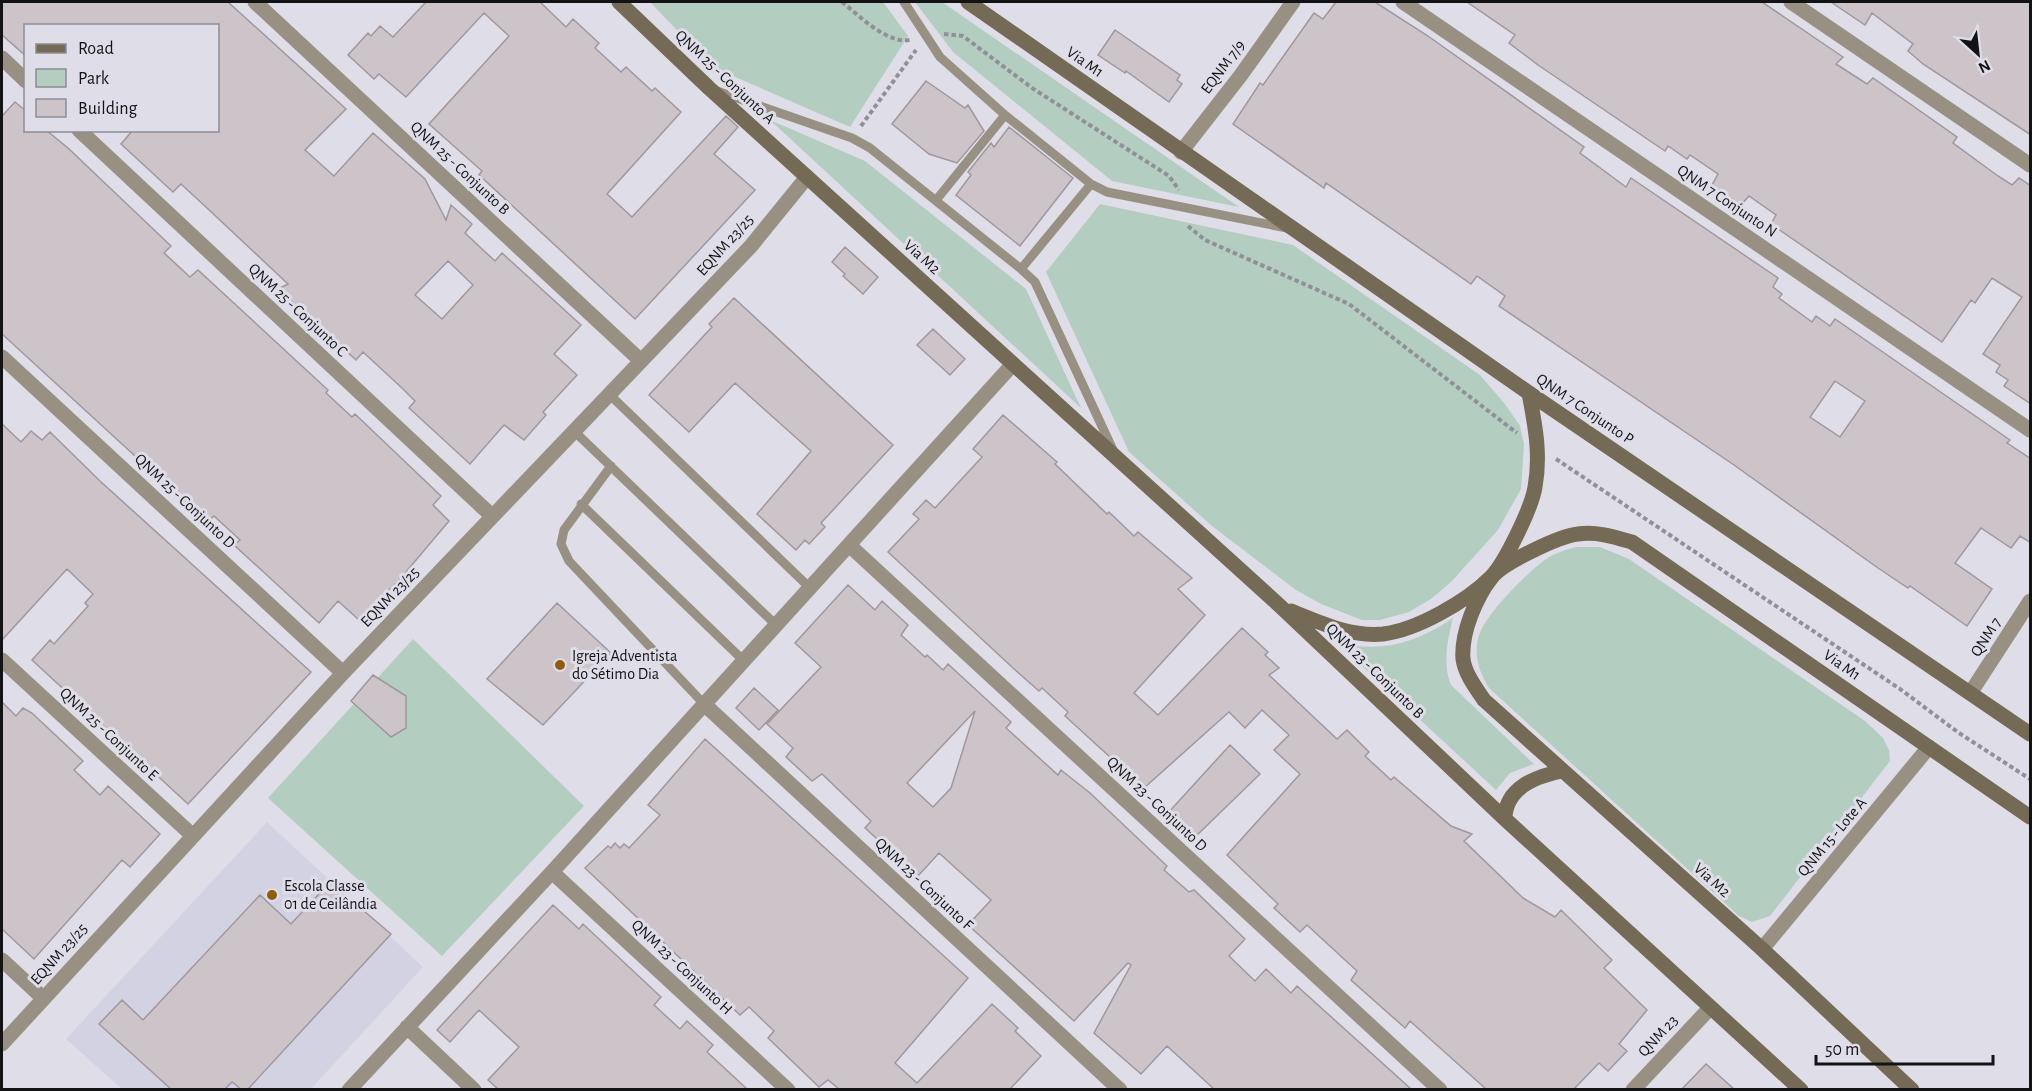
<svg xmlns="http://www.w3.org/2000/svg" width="2032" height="1091" font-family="'Alegreya Sans',sans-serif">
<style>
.built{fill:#d2d2e3}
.green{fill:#b4cdc1}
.building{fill:#cdc4c9;stroke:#a0979d;stroke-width:1.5;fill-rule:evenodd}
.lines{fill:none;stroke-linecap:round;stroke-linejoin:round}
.path{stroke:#919098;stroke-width:4;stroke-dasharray:4.5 3;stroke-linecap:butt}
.service{stroke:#989082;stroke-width:9}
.minor{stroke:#989082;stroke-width:15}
.secondary{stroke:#756a55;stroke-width:15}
.poi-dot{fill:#915c10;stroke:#dfdee8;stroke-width:2}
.labels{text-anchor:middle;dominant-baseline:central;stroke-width:6;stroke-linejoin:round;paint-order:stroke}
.street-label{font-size:16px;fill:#131316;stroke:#dfdee8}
.poi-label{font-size:16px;fill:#131316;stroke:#dfdee8;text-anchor:start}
</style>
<rect width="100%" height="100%" fill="#dfdee8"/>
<path class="built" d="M 267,822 L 423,967 L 311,1089 L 122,1089 L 66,1039 Z"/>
<path class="green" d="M 650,2 L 883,2 L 908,36 L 850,127 L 712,67 Z
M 915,2 L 942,2 L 1239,207 L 1112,181 L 953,52 Z
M 770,120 L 865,161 L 1026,289 L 1081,408 Z
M 1100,204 L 1293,245 L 1480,375 L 1505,404 L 1520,426 L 1524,444 L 1521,489 L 1498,530 L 1451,582 L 1431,599 L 1409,612 L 1380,620 L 1362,620 L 1321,604 L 1296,590 L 1212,526 L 1129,452 L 1046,272 Z
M 1576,547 L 1600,547 L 1629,559 L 1865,721 L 1883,738 L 1889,750 L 1890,761 L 1770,916 L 1752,922 L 1739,916 L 1489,688 C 1479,672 1473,654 1479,635 C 1486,614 1524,576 1542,562 C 1552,554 1564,550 1576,547 Z
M 1453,618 C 1448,639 1442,664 1451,685 L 1534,764 L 1510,773 L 1496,790 L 1336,642 C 1380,654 1416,643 1453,618 Z
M 413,639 L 584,806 L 442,956 L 268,798 Z"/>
<path class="building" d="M 2,2 L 228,2 L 346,109 L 305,150 L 334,176 L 373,133 L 425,179 L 446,220 L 451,205 L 472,224 L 465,233 L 482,249 L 495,261 L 502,253 L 581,325 L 554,354 L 577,375 L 543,412 L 546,415 L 524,440 L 504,425 L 470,464 L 409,408 L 415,401 L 402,388 L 363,352 L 356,360 L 278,289 L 288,284 L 207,208 L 181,184 L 173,192 L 121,144 L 133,130 L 218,130 L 218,26 L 26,26 L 26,56 L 2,35 ZM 448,261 L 473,285 L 442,319 L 415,295 Z
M 426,2 L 540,2 L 566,27 L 573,19 L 599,43 L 595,48 L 621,72 L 626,67 L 652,91 L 655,88 L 681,112 L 607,194 L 632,217 L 726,116 L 738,127 L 714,154 L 755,190 L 635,319 L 479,175 L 482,171 L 429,124 L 509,36 L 484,13 L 406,97 L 379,74 L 374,79 L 348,55 L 368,33 L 371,36 L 380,26 L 393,37 Z
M 1336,2 L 1375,2 L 1428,36 L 1584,147 L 1580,153 L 1626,187 L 1631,178 L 1778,278 L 1773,287 L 1782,294 L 1779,298 L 1812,322 L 1816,316 L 1830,326 L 1835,319 L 2010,440 L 2007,443 L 2031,459 L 2031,543 L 2020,536 L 2011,548 L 1981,528 L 1955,563 L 1992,589 L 1967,626 L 1910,586 L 1908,588 L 1878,568 L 1734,465 L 1499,306 L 1505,296 L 1477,276 L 1471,284 L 1326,183 L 1324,188 L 1233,124 L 1260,83 L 1263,85 L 1314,13 L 1323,19 ZM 1835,381 L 1865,401 L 1840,437 L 1810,417 Z
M 1467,2 L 1762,2 L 1843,57 L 1836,64 L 1867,84 L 1873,78 L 1957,137 L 1953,143 L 1998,176 L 2012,185 L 2019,178 L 2031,186 L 2031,404 L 2004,386 L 2008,380 L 1996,372 L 2000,365 L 1983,354 L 2022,297 L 1992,278 L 1975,303 L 1971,300 L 1942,342 L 1771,224 L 1776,215 L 1749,196 L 1741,205 L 1712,185 L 1718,174 L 1690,155 L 1687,159 L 1668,146 L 1665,151 L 1538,65 L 1509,43 L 1515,35 Z
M 1831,2 L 2031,2 L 2031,135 L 1923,64 L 1908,51 L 1913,44 L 1872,13 L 1865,25 Z
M 1115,30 L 1180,75 L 1177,80 L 1182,84 L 1169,102 L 1126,71 L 1125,73 L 1098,55 Z
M 926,81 L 965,108 L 968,105 L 984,131 L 957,163 L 929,154 L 892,124 Z
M 15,102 L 26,111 L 26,130 L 46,130 L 68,148 L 171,246 L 164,253 L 190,277 L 198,270 L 328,390 L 326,393 L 352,417 L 355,414 L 441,496 L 433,505 L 449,521 L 400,579 L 359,620 L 338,601 L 319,623 L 234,545 L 240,540 L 214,516 L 207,522 L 2,334 L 2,116 Z
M 1009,127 L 1073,178 L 1020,246 L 956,195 L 971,175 L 968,172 L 991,143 L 994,147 Z
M 845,247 L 878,277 L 863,294 L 843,276 L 845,274 L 832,262 Z
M 734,298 L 893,445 L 821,523 L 825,527 L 809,544 L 805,540 L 796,550 L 757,514 L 811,451 L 735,383 L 689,432 L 649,395 L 712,327 L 709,324 Z
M 933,329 L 965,359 L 950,375 L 917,345 Z
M 1003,415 L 1057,462 L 1055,464 L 1107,514 L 1109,512 L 1134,536 L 1138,532 L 1192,578 L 1178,589 L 1205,615 L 1134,693 L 1158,715 L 1242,628 L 1268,652 L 1265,655 L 1279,668 L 1269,675 L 1337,739 L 1347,730 L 1369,752 L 1365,756 L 1391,780 L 1394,777 L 1451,826 L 1472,834 L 1464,841 L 1523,898 L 1555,917 L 1561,910 L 1612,960 L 1604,968 L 1647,1010 L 1619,1044 L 1627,1051 L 1608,1071 L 1599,1063 L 1574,1089 L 1486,1089 L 1410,1021 L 1405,1028 L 1351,980 L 1357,971 L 1307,925 L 1300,932 L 1274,908 L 1278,904 L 1227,855 L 1300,774 L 1274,750 L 1289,735 L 1262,710 L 1245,728 L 1229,712 L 1144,788 L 1065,716 L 1068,712 L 1042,688 L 1039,691 L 1013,668 L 888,552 L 919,519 L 913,514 L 926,500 L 935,508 L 982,457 L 973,449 Z
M 2,424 L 21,442 L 31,431 L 42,440 L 50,432 L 100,481 L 311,672 L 188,804 L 32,660 L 50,640 L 54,644 L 88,606 L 85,603 L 93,594 L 67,569 L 2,640 Z
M 848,585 L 875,610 L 882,601 L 908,625 L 901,635 L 925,657 L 927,655 L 943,670 L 948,664 L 1011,722 L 1006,728 L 1058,775 L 1061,770 L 1090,793 L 1167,866 L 1164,870 L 1189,892 L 1194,890 L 1245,939 L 1229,956 L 1255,981 L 1266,969 L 1291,993 L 1297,986 L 1411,1089 L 1214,1089 L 1167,1046 L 1141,1074 L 1094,1033 L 1131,965 L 1128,963 L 1074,1021 L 968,925 L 991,900 L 939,853 L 918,876 L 865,828 L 871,821 L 822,774 L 812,781 L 786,757 L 793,748 L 767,724 L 821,667 L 795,643 ZM 975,711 L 951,788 L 933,807 L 907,783 Z
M 557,603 L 611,653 L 543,725 L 487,679 Z
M 373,675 L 406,696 L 406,728 L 391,737 L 351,701 Z
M 754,688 L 778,710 L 759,730 L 736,708 Z
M 2,702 L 16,716 L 23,708 L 32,713 L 83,761 L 74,770 L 100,795 L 108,786 L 160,834 L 130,867 L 122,860 L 34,959 L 2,929 Z
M 705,739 L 968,978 L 895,1063 L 917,1083 L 992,1004 L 1018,1028 L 1015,1031 L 1041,1056 L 1010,1089 L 839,1089 L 828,1080 L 819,1087 L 768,1038 L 774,1031 L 749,1007 L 740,1015 L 585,868 L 608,846 L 611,848 L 615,843 L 620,848 L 624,844 L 629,848 L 660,815 L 648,805 Z
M 1230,745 L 1260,774 L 1194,838 L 1167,814 Z
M 330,882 L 391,934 L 248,1089 L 241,1089 L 232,1082 L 225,1089 L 171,1089 L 99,1024 L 122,1000 L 143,1020 L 260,895 L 291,924 Z
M 553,905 L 579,929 L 583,924 L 661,997 L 654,1005 L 680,1029 L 687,1021 L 713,1045 L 707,1052 L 747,1089 L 498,1089 L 488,1080 L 519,1047 L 479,1010 L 450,1042 L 437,1030 Z
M 1706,1064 L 1734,1089 L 1682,1089 Z"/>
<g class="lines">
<path class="path" d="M 842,2 C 859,15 886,44 910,40
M 944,34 L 963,36 L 1032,88 L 1169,176 L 1179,190
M 861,126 L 916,50
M 1188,226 L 1205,240 L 1349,304 L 1517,433
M 1556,459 L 1900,689 L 1959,733 L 2030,779"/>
<path class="service" d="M 904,2 L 940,57 L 1005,115 L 1091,184 L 1107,192 L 1287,228
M 717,91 L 852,138 L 870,148 L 1021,269 L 1035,282 L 1113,450
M 937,199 L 1005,115
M 1021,269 L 1091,184
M 609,394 L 810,588
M 574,431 L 776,625
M 611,466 L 564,530 L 561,544 L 569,561 L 704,704
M 581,504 L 744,661"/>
<path class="minor" d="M 255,2 L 640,360
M 1403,2 L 2030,430
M 1791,2 L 2030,165
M 2,58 L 26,81
M 79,130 L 492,516
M 1181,152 L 1241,75 L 1293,2
M 2,357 L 343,673
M 849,545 L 1440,1090
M 2,660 L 192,835
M 1971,692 L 2030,601
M 704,704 L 1120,1090
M 552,872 L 788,1090
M 1762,949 L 1929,747
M 2,960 L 43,998
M 407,1027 L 474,1090
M 2,1044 L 343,673 L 751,246 L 807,177
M 349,1090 L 552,872 L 1013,364
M 1633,1090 L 1710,1008"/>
<path class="secondary" d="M 619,2 L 709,88 L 1280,606 L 1505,819 L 1801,1090
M 968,2 L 1529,393 L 2030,734
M 1291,611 C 1321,623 1350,637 1383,634 C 1417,630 1467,601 1491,577 C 1505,563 1532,507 1535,487 C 1541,454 1535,425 1529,393
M 1505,819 C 1505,788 1536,776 1563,771
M 1912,1090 L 1762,949 L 1484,700 C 1476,688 1465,674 1463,659 C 1461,633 1476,597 1492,577 C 1503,563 1559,536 1578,534 C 1596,531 1615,537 1632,542 L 2030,817"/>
</g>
<g class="poi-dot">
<circle cx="560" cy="665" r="6"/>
<circle cx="272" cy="895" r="6"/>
</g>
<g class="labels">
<g class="street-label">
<text transform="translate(1085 62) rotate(35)">Via M1</text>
<text transform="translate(1223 67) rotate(-53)">EQNM 7/9</text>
<text transform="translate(725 77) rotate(43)">QNM 25 - Conjunto A</text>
<text transform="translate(460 168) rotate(43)">QNM 25 - Conjunto B</text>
<text transform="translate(1727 201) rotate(34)">QNM 7 Conjunto N</text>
<text transform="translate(725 245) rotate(-48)">EQNM 23/25</text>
<text transform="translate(922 257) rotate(42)">Via M2</text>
<text transform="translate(298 310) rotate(43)">QNM 25 - Conjunto C</text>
<text transform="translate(1585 409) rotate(34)">QNM 7 Conjunto P</text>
<text transform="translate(185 501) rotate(43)">QNM 25 - Conjunto D</text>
<text transform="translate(390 597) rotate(-46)">EQNM 23/25</text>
<text transform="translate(1986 637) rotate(-57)">QNM 7</text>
<text transform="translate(1842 665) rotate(35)">Via M1</text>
<text transform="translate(1375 671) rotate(44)">QNM 23 - Conjunto B</text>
<text transform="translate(109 734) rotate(43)">QNM 25 - Conjunto E</text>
<text transform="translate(1157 804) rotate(43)">QNM 23 - Conjunto D</text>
<text transform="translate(1832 837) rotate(-50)">QNM 15 - Lote A</text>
<text transform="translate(1712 880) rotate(42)">Via M2</text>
<text transform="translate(924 884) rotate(43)">QNM 23 - Conjunto F</text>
<text transform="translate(59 954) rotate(-48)">EQNM 23/25</text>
<text transform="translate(682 967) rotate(43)">QNM 23 - Conjunto H</text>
<text transform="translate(1658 1036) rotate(-47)">QNM 23</text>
</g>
<g class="poi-label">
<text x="572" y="656">Igreja Adventista<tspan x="572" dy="18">do Sétimo Dia</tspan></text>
<text x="284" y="886">Escola Classe<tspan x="284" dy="18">01 de Ceilândia</tspan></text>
</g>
</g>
<rect width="2032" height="1091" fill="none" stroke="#131316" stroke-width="6"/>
<rect x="24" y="24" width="195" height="108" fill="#dfdee8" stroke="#8d8d94" stroke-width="1.5"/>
<rect x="36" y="44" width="30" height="9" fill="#756a55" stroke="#8d8d94" stroke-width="1.5"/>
<text x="78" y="54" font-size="18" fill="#131316">Road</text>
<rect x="36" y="69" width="30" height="18" fill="#b4cdc1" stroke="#8d8d94" stroke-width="1.5"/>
<text x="78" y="84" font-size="18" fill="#131316">Park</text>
<rect x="36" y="99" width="30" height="18" fill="#cdc4c9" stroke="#8d8d94" stroke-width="1.5"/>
<text x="78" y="114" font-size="18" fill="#131316">Building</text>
<g transform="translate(1978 54) rotate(153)" stroke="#dfdee8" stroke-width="4.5" paint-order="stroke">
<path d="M0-4.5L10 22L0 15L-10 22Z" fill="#131316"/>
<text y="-9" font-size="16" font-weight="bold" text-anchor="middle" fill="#131316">N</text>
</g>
<path d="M1816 1055v9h177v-9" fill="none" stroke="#131316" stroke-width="3"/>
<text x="1825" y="1055" font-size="18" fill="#131316" stroke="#dfdee8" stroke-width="4.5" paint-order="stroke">50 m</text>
</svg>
